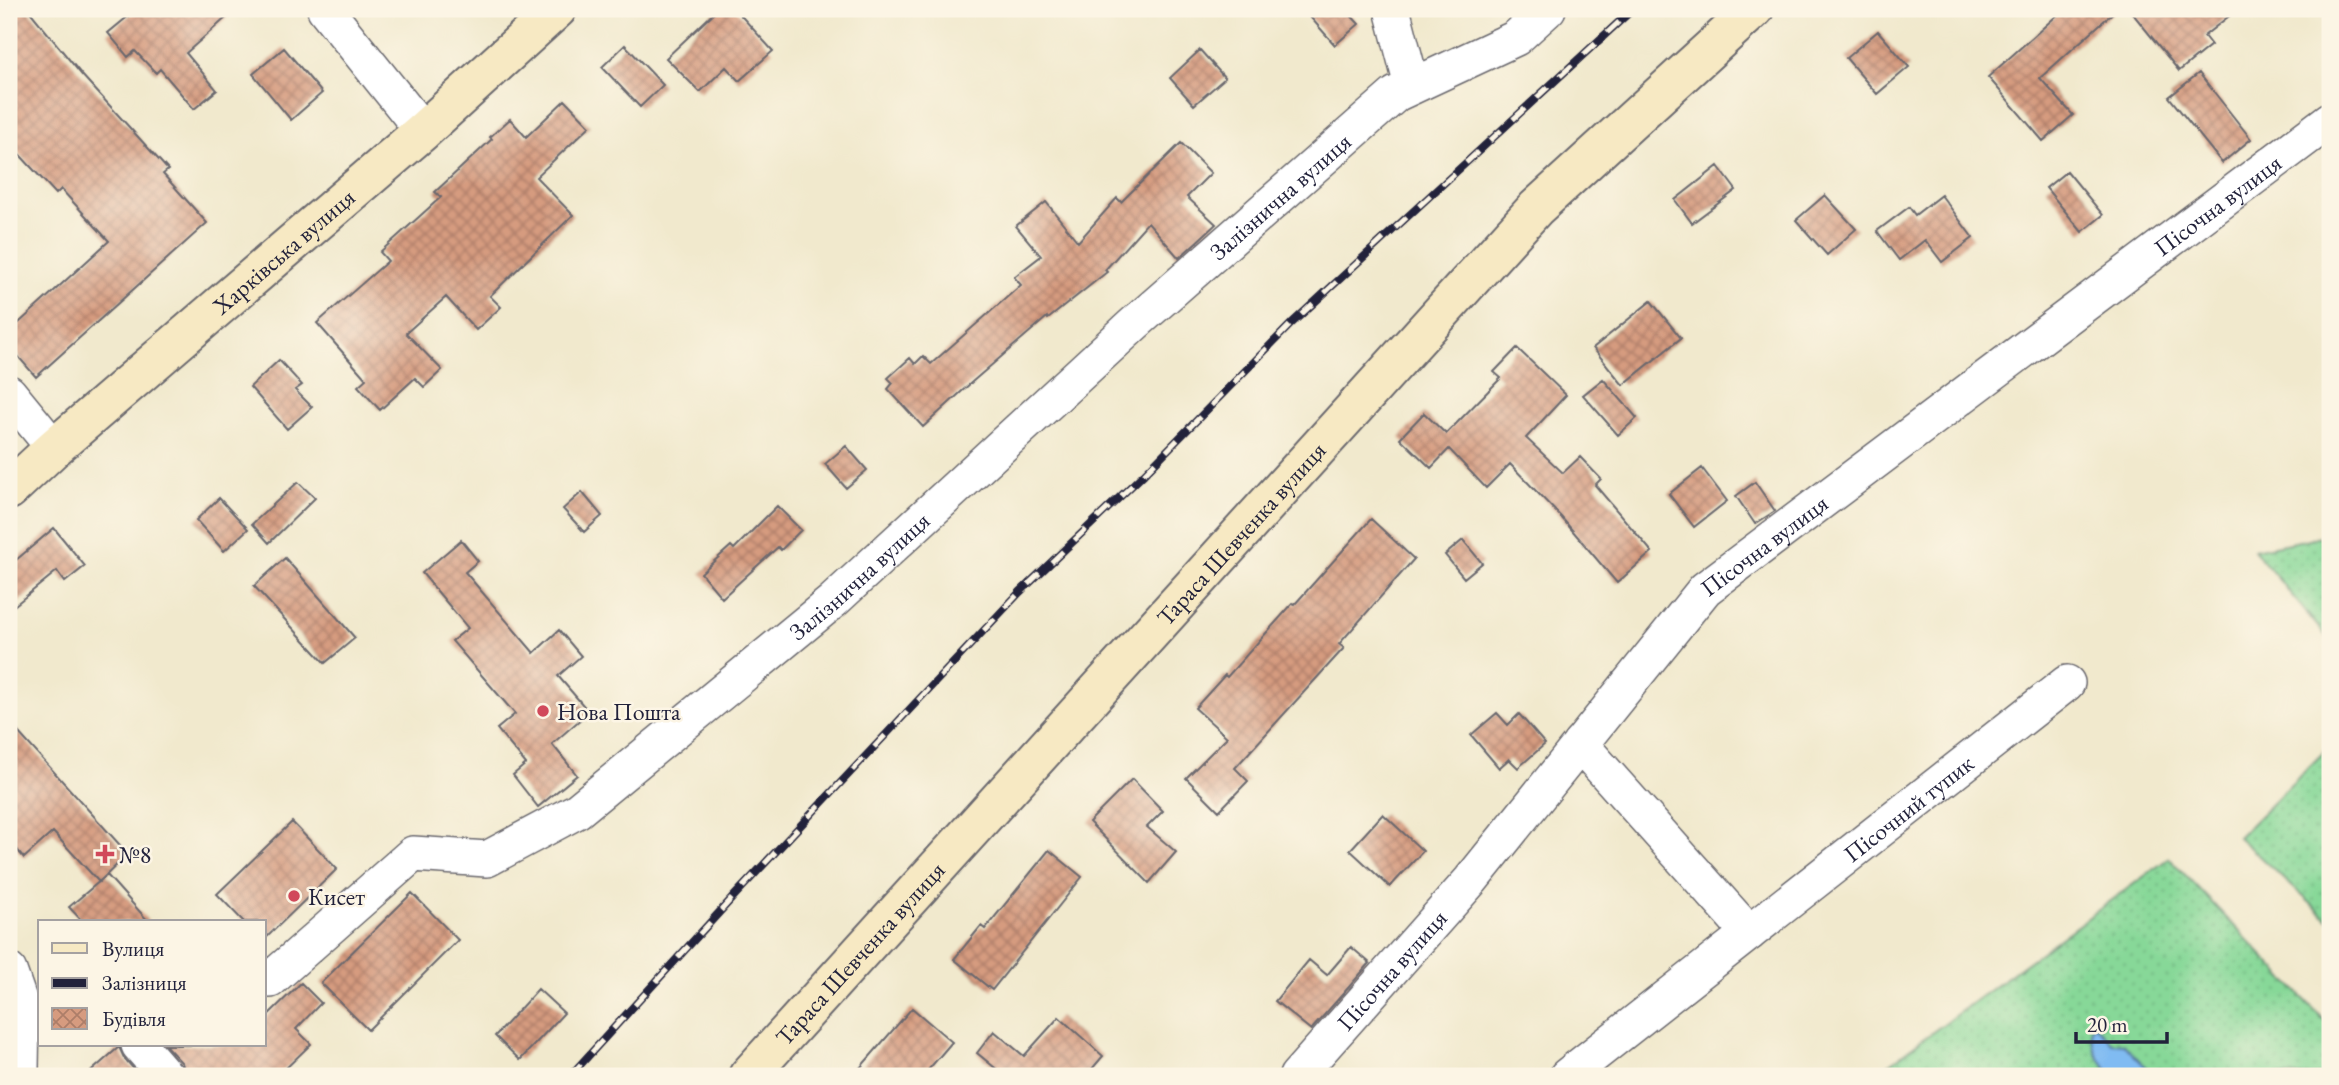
<svg xmlns="http://www.w3.org/2000/svg" width="2339" height="1085" font-family="'EB Garamond',serif">
<style>
.garden{fill:url(#garden-dots);stroke:#547d6a;stroke-width:2}
.water{fill:#80bbf2;stroke:#516e96;stroke-width:2}
.building{fill:url(#building-cross-hatch)}
.lines{fill:none;stroke-linecap:round;stroke-linejoin:round}
.street-casing{stroke:#6a686e;stroke-width:38}
.secondary-casing{stroke:#6a686e;stroke-width:42}
.street{stroke:#fff;stroke-width:35}
.secondary{stroke:#f7e9c3;stroke-width:38}
.rail-casing{stroke:#22223b;stroke-width:8}
.rail{stroke:#fcf5e5;stroke-width:5;stroke-dasharray:16;stroke-linecap:butt}
.poi-dot{fill:#d1495b;stroke:#fcf5e5;stroke-width:2.5}
.labels{text-anchor:middle;dominant-baseline:central;stroke-width:5;stroke-linejoin:round;paint-order:stroke}
.street-label{font-size:24px;fill:#22223b;stroke:#fcf5e5}
.poi-label{font-size:24px;fill:#22223b;stroke:#fcf5e5;text-anchor:start}
</style>
<defs>
<pattern id="garden-dots" width="8" height="8" patternUnits="userSpaceOnUse" patternTransform="scale(1.75)"><rect width="8" height="8" fill="#87d898"/><path d="M2 2h.1M6 6h.1" fill="none" stroke="#74b984" stroke-width="1.8" stroke-linecap="round"/></pattern>
<pattern id="building-cross-hatch" width="8" height="8" patternUnits="userSpaceOnUse" patternTransform="scale(1.75)"><rect width="8" height="8" fill="#d69b7f"/><path d="M0 0l8 8M0 8l8-8" fill="none" stroke="#ad7e69"/></pattern>
</defs>
<rect width="100%" height="100%" fill="#fcf5e5"/>
<filter id="ink" filterUnits="userSpaceOnUse"><feTurbulence type="fractalNoise" baseFrequency=".0143" numOctaves="2"/><feDisplacementMap in="SourceGraphic" scale="14" xChannelSelector="R" yChannelSelector="G"/><feConvolveMatrix kernelMatrix="1 2 1 2 8 2 1 2 1" color-interpolation-filters="sRGB"/></filter>
<filter id="wash" filterUnits="userSpaceOnUse"><feTurbulence type="fractalNoise" baseFrequency=".00686" numOctaves="4" result="noise"/><feDisplacementMap in="SourceGraphic" scale="28" xChannelSelector="R" yChannelSelector="G"/><feGaussianBlur stdDeviation="1.57" result="paint"/><feColorMatrix in="noise" values="0 0 0 0 0 0 0 0 0 0 0 0 0 0 0 0 0 1.4 0 .05"/><feComposite in="paint" operator="in"/></filter>
<g filter="url(#wash)">
<rect width="100%" height="100%" fill="#f1e9cd"/>
<path class="garden" d="M 2329,535 L 2330,537 L 2330,641 L 2254,550 Z
M 2330,746 L 2330,921 L 2238,837 Z
M 2169,858 L 2330,1026 L 2330,1072 L 2326,1076 L 2155,1076 L 2123,1044 L 2112,1043 L 2096,1028 L 2096,1054 L 2107,1065 L 2109,1073 L 2106,1076 L 1873,1076 Z"/>
<path class="water" d="M 2094,1024 L 2112,1043 L 2123,1044 L 2155,1076 L 2106,1076 L 2109,1073 C 2106,1064 2100,1061 2096,1053 C 2092,1047 2092,1037 2091,1030 Z"/>
<g id="blocks">
<path class="building" d="M 9,9 L 28,9 L 81,74 L 168,170 L 163,174 L 207,223 L 36,377 L 9,346 L 9,332 L 109,241 L 61,189 L 56,194 L 9,143 Z
M 137,9 L 236,9 L 186,53 L 217,90 L 194,109 L 160,69 L 156,73 L 135,51 L 128,57 L 108,33 Z
M 718,9 L 735,9 L 773,51 L 739,81 L 726,67 L 700,92 L 666,58 Z
M 1303,9 L 1345,9 L 1359,24 L 1335,45 Z
M 2064,9 L 2117,9 L 2040,78 L 2073,115 L 2043,141 L 1988,77 Z
M 2129,9 L 2238,9 L 2204,36 L 2211,45 L 2179,71 Z
M 1878,31 L 1909,67 L 1877,94 L 1846,58 Z
M 625,45 L 663,85 L 640,107 L 602,67 Z
M 284,48 L 322,93 L 291,120 L 253,74 Z
M 1200,50 L 1225,78 L 1194,105 L 1170,78 Z
M 2199,73 L 2251,139 L 2222,163 L 2169,97 Z
M 565,100 L 590,126 L 536,177 L 573,215 L 490,296 L 501,307 L 476,330 L 446,297 L 406,333 L 442,370 L 424,387 L 415,378 L 380,410 L 358,386 L 366,379 L 317,323 L 388,261 L 380,252 L 441,197 L 435,192 L 492,139 L 490,137 L 510,119 L 526,137 Z
M 1181,143 L 1211,173 L 1187,197 L 1216,224 L 1179,258 L 1148,222 L 1105,270 L 1107,272 L 1048,319 L 1047,317 L 972,382 L 923,427 L 888,389 L 893,383 L 888,378 L 910,358 L 915,364 L 923,356 L 931,364 L 1021,285 L 1014,277 L 1041,256 L 1016,226 L 1046,202 L 1078,242 L 1117,198 L 1121,202 Z
M 1718,166 L 1736,190 L 1692,223 L 1675,200 Z
M 2067,171 L 2103,215 L 2082,232 L 2046,188 Z
M 1825,195 L 1856,229 L 1827,255 L 1796,220 Z
M 1941,195 L 1973,238 L 1942,262 L 1925,240 L 1899,260 L 1877,231 L 1909,207 L 1915,215 Z
M 1651,301 L 1681,338 L 1623,385 L 1593,348 Z
M 1517,348 L 1566,395 L 1526,438 L 1563,473 L 1580,457 L 1601,479 L 1595,485 L 1652,552 L 1617,583 L 1561,517 L 1510,464 L 1486,488 L 1449,449 L 1431,468 L 1400,438 L 1424,413 L 1446,434 L 1501,378 L 1494,372 Z
M 279,360 L 302,385 L 295,390 L 312,407 L 287,429 L 250,387 Z
M 1603,379 L 1637,418 L 1618,435 L 1583,395 Z
M 846,446 L 867,470 L 846,488 L 825,464 Z
M 1702,468 L 1727,501 L 1694,527 L 1669,494 Z
M 298,482 L 315,498 L 269,543 L 252,524 Z
M 1755,482 L 1775,511 L 1755,524 L 1736,496 Z
M 582,492 L 602,516 L 584,532 L 563,509 Z
M 219,498 L 248,529 L 224,551 L 196,520 Z
M 777,506 L 801,530 L 781,550 L 778,547 L 722,598 L 701,573 L 731,546 L 734,549 Z
M 1371,519 L 1414,559 L 1339,644 L 1344,648 L 1235,768 L 1248,781 L 1219,811 L 1186,778 L 1227,737 L 1195,708 L 1225,675 L 1227,677 L 1293,603 L 1295,604 Z
M 54,528 L 85,566 L 65,582 L 57,571 L 9,610 L 9,566 Z
M 461,540 L 478,561 L 465,572 L 534,653 L 559,630 L 581,656 L 558,676 L 589,712 L 552,744 L 577,775 L 538,807 L 513,775 L 526,764 L 497,729 L 515,714 L 452,641 L 468,628 L 422,573 Z
M 1463,540 L 1482,563 L 1464,578 L 1445,555 Z
M 285,558 L 355,638 L 325,663 L 254,586 Z
M 1497,713 L 1508,725 L 1519,714 L 1545,744 L 1518,768 L 1509,759 L 1499,768 L 1471,735 Z
M 9,722 L 128,854 L 99,882 L 53,832 L 24,858 L 9,840 Z
M 1132,779 L 1163,811 L 1147,827 L 1176,852 L 1149,883 L 1089,822 Z
M 1383,814 L 1423,851 L 1390,887 L 1350,850 Z
M 292,822 L 337,869 L 264,940 L 264,922 L 244,922 L 217,894 Z
M 1049,850 L 1082,877 L 992,990 L 954,959 L 981,926 L 985,929 Z
M 107,875 L 149,922 L 83,922 L 69,907 Z
M 412,893 L 458,940 L 368,1030 L 321,983 Z
M 1351,947 L 1370,963 L 1311,1030 L 1275,1001 L 1309,960 L 1327,975 Z
M 301,983 L 321,1003 L 296,1029 L 311,1044 L 278,1076 L 186,1076 L 182,1063 L 165,1045 L 264,1045 L 264,1019 Z
M 538,989 L 564,1013 L 520,1060 L 495,1036 Z
M 912,1008 L 952,1042 L 923,1076 L 853,1076 Z
M 1059,1017 L 1103,1056 L 1086,1076 L 1005,1076 L 977,1053 L 994,1031 L 1024,1056 Z
M 119,1047 L 124,1058 L 140,1076 L 86,1076 Z"/>
</g>
</g>
<g filter="url(#ink)">
<use href="#blocks" fill-opacity="0" stroke="#6a686e" stroke-width="2"/>
<g class="lines">
<g class="street-casing">
<g id="street">
<path d="M 325,9 L 423,131"/>
<path d="M 1392,9 L 1412,86"/>
<path d="M 9,393 L 54,448"/>
<path d="M 1580,744 L 1749,933"/>
<path d="M 9,971 L 22,1008 L 21,1069 L 18,1076"/>
<path id="s1" d="M 264,980 L 270,980 L 413,854 L 487,859 L 577,811 L 833,601 L 1134,324 L 1396,94 L 1516,38 L 1548,9"/>
<path d="M 139,1045 L 166,1076"/>
<path id="s2" d="M 1297,1076 L 1471,880 L 1705,589 L 2330,120"/>
<path id="s3" d="M 1567,1076 L 2067,683"/>
</g>
</g>
<g class="secondary-casing">
<g id="secondary">
<path id="s4" d="M 9,490 L 54,448 L 423,131 L 557,9"/>
<path id="s5" d="M 748,1076 L 1536,208 L 1754,9"/>
</g>
</g>
<use href="#street" class="street"/>
<use href="#secondary" class="secondary"/>
<g class="rail-casing">
<path id="rail" d="M 570,1076 L 736,894 L 1020,592 L 1144,474 L 1292,323 L 1633,9"/>
</g>
<use href="#rail" class="rail"/>
</g>
</g>
<g class="poi-dot">
<circle cx="543" cy="711" r="7"/>
<path d="M101.5 843.5h7v7h7v7h-7v7h-7v-7h-7v-7h7z"/>
<circle cx="294" cy="896" r="7"/>
</g>
<g class="labels">
<g class="street-label">
<text stroke="none"><textPath href="#s1" startOffset="1307">Залізнична вулиця</textPath></text>
<text stroke="none"><textPath href="#s2" startOffset="1276">Пісочна вулиця</textPath></text>
<text stroke="none"><textPath href="#s4" startOffset="364">Харківська вулиця</textPath></text>
<text stroke="none"><textPath href="#s5" startOffset="733">Тараса Шевченка вулиця</textPath></text>
<text stroke="none"><textPath href="#s2" startOffset="709">Пісочна вулиця</textPath></text>
<text stroke="none"><textPath href="#s1" startOffset="740">Залізнична вулиця</textPath></text>
<text stroke="none"><textPath href="#s3" startOffset="434">Пісочний тупик</textPath></text>
<text stroke="none"><textPath href="#s5" startOffset="166">Тараса Шевченка вулиця</textPath></text>
<text stroke="none"><textPath href="#s2" startOffset="142">Пісочна вулиця</textPath></text>
</g>
<g class="poi-label">
<text x="557" y="711">Нова Пошта</text>
<text x="119" y="854">№8</text>
<text x="308" y="896">Кисет</text>
</g>
</g>
<rect width="2339" height="1085" fill="none" stroke="#fcf5e5" stroke-width="35"/>
<rect x="38" y="920" width="228" height="126" fill="#fcf5e5" stroke="#a5a1a1" stroke-width="2"/>
<rect x="52" y="943" width="35" height="10" fill="#f7e9c3" stroke="#a5a1a1" stroke-width="2"/>
<text x="102" y="956" font-size="21" fill="#22223b">Вулиця</text>
<rect x="52" y="978" width="35" height="10" fill="#22223b" stroke="#a5a1a1" stroke-width="2"/>
<text x="102" y="990" font-size="21" fill="#22223b">Залізниця</text>
<rect x="52" y="1008" width="35" height="21" fill="url(#building-cross-hatch)" stroke="#a5a1a1" stroke-width="2"/>
<text x="102" y="1026" font-size="21" fill="#22223b">Будівля</text>
<path d="M2076 1032v10h91v-10" fill="none" stroke="#22223b" stroke-width="3.5"/>
<text x="2087" y="1032" font-size="21" fill="#22223b" stroke="#fcf5e5" stroke-width="5" paint-order="stroke">20 m</text>
</svg>
